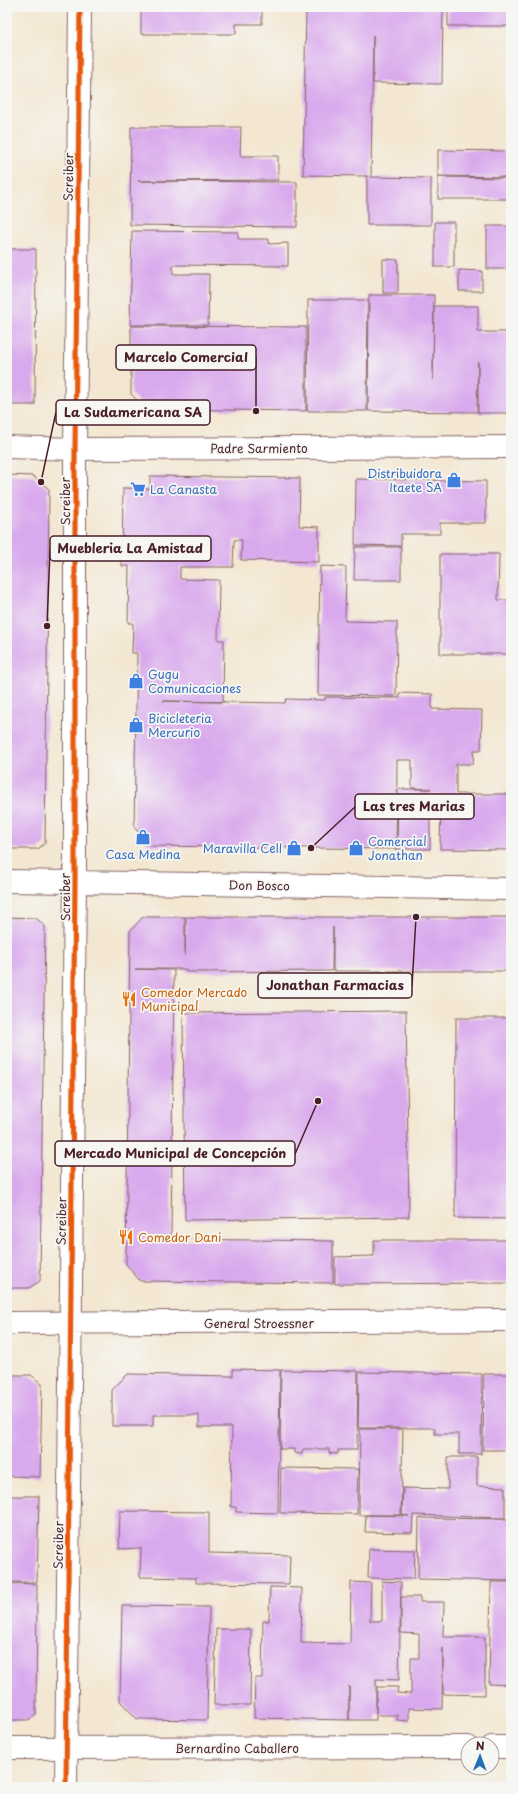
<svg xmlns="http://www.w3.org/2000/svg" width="518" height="1794" font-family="'Playpen Sans',sans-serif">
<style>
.building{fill:#d9a9ed}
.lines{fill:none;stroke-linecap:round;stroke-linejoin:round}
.street-casing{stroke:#856565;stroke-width:24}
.highway-casing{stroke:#856565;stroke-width:24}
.street{stroke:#fff;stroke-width:22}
.highway{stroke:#fff;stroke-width:22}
.cycleway-casing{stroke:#f6f6f2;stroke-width:8}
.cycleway{stroke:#e8590c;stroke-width:5}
.labels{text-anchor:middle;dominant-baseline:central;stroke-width:3.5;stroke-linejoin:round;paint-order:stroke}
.street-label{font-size:12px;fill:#4a1f2b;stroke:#f6f6f2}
.shop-label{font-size:12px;fill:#366cbe;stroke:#f6f6f2;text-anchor:start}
.food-label{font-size:12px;fill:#c56008;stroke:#f6f6f2;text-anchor:start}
.leader{fill:none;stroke:#4a1f2b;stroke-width:1.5}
.callout-dot{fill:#4a1f2b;stroke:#f6f6f2;stroke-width:1.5}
.callout{fill:#f6f6f2;stroke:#4a1f2b;stroke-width:1.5}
.callout-label{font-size:13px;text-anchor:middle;font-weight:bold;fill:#4a1f2b}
</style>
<rect width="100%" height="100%" fill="#f6f6f2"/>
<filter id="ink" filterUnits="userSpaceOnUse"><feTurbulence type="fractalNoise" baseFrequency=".025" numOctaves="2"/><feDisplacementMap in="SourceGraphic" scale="8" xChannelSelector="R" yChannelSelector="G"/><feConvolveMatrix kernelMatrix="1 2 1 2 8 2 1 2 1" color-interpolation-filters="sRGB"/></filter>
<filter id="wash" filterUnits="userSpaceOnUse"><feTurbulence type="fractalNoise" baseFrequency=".012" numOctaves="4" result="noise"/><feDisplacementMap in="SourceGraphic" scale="16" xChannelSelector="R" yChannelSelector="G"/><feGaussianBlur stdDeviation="0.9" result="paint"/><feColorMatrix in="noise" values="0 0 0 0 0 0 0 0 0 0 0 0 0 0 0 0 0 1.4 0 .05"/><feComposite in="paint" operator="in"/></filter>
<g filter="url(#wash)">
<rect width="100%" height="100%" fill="#f3e7d2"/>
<g id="blocks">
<path class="building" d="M 141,7 L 262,7 L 262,24 L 236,24 L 236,34 L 141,34 Z
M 306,7 L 443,7 L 442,84 L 373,83 L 373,35 L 371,177 L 431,178 L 431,225 L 367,225 L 367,176 L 303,175 Z
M 448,7 L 511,7 L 511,26 L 448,26 Z
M 131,127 L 241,127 L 240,156 L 278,156 L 278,180 L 138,181 L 297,182 L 297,227 L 130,225 Z
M 438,150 L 511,151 L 511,177 L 438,176 Z
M 438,177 L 511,178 L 511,199 L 438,199 Z
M 435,222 L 454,222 L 454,267 L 435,267 Z
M 487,226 L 511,226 L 511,269 L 487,269 Z
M 132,231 L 238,232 L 238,239 L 269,239 L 269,244 L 288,243 L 288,266 L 173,265 L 173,274 L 209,274 L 208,325 L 130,325 Z
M 7,249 L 36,249 L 35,405 L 7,405 Z
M 383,259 L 398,260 L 398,293 L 383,293 Z
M 459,270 L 482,271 L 482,291 L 459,291 Z
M 369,295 L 434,295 L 433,380 L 434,306 L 478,306 L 478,332 L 511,332 L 511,355 L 508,355 L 508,413 L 478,413 L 478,362 L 477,412 L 368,411 Z
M 308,300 L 368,300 L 367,411 L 307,411 Z
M 131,326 L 306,327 L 306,411 L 146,409 L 131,394 Z
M 7,475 L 33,476 L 49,489 L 45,843 L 38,849 L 7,849 Z
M 150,476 L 300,478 L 299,526 L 319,527 L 319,562 L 241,560 L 242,540 L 234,540 L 233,567 L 180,567 L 180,579 L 219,580 L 218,640 L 224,640 L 223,702 L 163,701 L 285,703 L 286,699 L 325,700 L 325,697 L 399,698 L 399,693 L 432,694 L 432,709 L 482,710 L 481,750 L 474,750 L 473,764 L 456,764 L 456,794 L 511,794 L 511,850 L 440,849 L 441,794 L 430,794 L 430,849 L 397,849 L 398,789 L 431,789 L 412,788 L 412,760 L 397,760 L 396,849 L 150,846 L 134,827 L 137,653 L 132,653 L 133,623 L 128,623 L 129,566 L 122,566 L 123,488 L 150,489 Z
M 356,479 L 486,481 L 486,523 L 440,523 L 440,534 L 401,534 L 401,546 L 355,545 Z
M 355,547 L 401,547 L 401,580 L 354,580 Z
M 440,554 L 499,554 L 498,600 L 511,600 L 511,654 L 440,654 Z
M 320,566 L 346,567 L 345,621 L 397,622 L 396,696 L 318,695 Z
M 7,917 L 36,918 L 45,926 L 40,1281 L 29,1288 L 7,1288 Z
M 143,917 L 185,917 L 185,956 L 186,917 L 511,917 L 511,971 L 333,971 L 333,927 L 332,971 L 186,972 L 186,969 L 135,969 L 174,970 L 171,1239 L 333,1241 L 333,1283 L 140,1281 L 126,1264 L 130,931 Z
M 406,1011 L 409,1217 L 185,1220 L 183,1013 Z
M 456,1018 L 511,1018 L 511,1219 L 455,1218 Z
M 374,1240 L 511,1240 L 511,1283 L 335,1284 L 335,1257 L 374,1256 Z
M 233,1369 L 280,1370 L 278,1513 L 236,1512 L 236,1507 L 231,1507 L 232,1427 L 199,1427 L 199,1415 L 153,1415 L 153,1426 L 112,1426 L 112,1390 L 128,1374 L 233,1376 Z
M 281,1370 L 358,1371 L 357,1450 L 338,1450 L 338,1454 L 329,1453 L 329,1449 L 303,1449 L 302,1454 L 294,1453 L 294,1449 L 280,1449 Z
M 359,1372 L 482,1374 L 481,1454 L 459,1454 L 459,1434 L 435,1434 L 435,1428 L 358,1428 Z
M 484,1374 L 511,1374 L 511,1450 L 483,1450 Z
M 7,1375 L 31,1375 L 42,1384 L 40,1477 L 7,1476 Z
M 360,1429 L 403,1429 L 401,1515 L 366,1515 L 409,1516 L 402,1515 L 403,1488 L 448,1489 L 448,1457 L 477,1457 L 477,1486 L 505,1487 L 505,1518 L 413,1515 L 412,1533 L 365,1532 L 366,1515 L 359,1515 Z
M 281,1468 L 358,1469 L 357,1514 L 280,1513 Z
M 7,1496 L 39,1496 L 37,1582 L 7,1582 Z
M 120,1511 L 209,1512 L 209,1553 L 290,1555 L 289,1584 L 196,1583 L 196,1578 L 140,1577 L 141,1548 L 119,1549 Z
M 419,1518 L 511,1519 L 511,1581 L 418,1579 Z
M 369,1549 L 415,1550 L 414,1579 L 368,1578 Z
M 382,1581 L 401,1582 L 399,1680 L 376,1679 L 376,1713 L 377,1687 L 398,1687 L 397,1693 L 411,1694 L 411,1658 L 419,1658 L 419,1634 L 401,1633 L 401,1597 L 420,1597 L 420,1602 L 444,1602 L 443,1637 L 485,1637 L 485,1695 L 443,1694 L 443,1648 L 442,1709 L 409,1708 L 409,1721 L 397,1720 L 397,1715 L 376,1715 L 376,1720 L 349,1720 L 349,1686 L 349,1720 L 254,1718 L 255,1678 L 262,1678 L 263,1621 L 269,1621 L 270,1587 L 302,1588 L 301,1643 L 350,1644 L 351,1582 L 371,1583 L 370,1621 L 382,1621 Z
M 491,1582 L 511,1582 L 511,1685 L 489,1684 Z
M 7,1583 L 37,1584 L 36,1714 L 29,1720 L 7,1720 Z
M 122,1606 L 209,1607 L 207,1720 L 137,1719 L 120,1701 Z
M 216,1629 L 251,1629 L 250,1705 L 214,1705 Z
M 139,1785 L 164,1786 L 164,1787 L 137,1787 Z"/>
</g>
</g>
<g filter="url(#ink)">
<use href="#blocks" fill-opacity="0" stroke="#856565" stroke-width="1"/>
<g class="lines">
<g class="street-casing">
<path id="street" d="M 7,447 L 75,449 L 511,447
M 7,881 L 511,889
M 7,1323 L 511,1320
M 66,1787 L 75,882 L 75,449 L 80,7"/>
</g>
<g class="highway-casing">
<path id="highway" d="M 492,1747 L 511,1747
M 7,1748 L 468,1747"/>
</g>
<use href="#street" class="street"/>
<use href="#highway" class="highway"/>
<g class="cycleway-casing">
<path id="cycleway" d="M 66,1787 L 75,882 L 75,449 L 80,7"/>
</g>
<use href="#cycleway" class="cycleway"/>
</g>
</g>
<defs>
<g id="shop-bare" transform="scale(1.2)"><path d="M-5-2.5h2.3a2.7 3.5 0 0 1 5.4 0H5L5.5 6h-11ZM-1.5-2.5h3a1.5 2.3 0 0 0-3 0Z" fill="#3f7fe0" stroke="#f6f6f2" stroke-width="2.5" paint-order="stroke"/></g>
<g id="supermarket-bare" transform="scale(1.2)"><path d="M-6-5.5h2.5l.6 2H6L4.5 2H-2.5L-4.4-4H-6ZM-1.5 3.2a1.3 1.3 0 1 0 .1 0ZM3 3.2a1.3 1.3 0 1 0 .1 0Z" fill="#3f7fe0" stroke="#f6f6f2" stroke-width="2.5" paint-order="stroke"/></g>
<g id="restaurant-bare" transform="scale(1.2)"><path d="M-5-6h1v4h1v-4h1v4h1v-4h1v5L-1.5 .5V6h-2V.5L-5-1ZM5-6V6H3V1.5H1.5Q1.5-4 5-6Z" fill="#e8710a" stroke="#f6f6f2" stroke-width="2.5" paint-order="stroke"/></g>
</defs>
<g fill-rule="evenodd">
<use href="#shop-bare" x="454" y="480"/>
<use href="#supermarket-bare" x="138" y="489"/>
<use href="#shop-bare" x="136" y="681"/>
<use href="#shop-bare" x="136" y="725"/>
<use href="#shop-bare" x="143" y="837"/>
<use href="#shop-bare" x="294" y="848"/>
<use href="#shop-bare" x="356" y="848"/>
<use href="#restaurant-bare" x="129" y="999"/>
<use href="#restaurant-bare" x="126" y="1237"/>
</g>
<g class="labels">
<g class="street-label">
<text transform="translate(68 177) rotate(-89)">Screiber</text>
<text x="259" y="448">Padre Sarmiento</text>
<text transform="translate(65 501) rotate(-90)">Screiber</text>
<text transform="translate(259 885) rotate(1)">Don Bosco</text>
<text transform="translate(65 897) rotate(-90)">Screiber</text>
<text transform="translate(61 1221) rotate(-89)">Screiber</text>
<text x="259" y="1323">General Stroessner</text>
<text transform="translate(58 1545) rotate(-89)">Screiber</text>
<text x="237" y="1748">Bernardino Caballero</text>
</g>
<g class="shop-label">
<text x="442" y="473" text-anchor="end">Distribuidora<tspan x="442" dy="14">Itaete SA</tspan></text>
<text x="150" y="489">La Canasta</text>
<text x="148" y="674">Gugu<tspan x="148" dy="14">Comunicaciones</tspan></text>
<text x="148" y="718">Bicicleteria<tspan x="148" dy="14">Mercurio</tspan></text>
<text x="368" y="841">Comercial<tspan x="368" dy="14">Jonathan</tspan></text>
<text x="282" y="848" text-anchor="end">Maravilla Cell</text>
<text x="143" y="854" text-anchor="middle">Casa Medina</text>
</g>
<g class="food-label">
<text x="141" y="992">Comedor Mercado<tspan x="141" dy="14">Municipal</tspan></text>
<text x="138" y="1237">Comedor Dani</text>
</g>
</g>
<path class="leader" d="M256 411L256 357M41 482L56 412M47 626L50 549M311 848L355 807M416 917L412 986M318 1101L295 1154"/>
<g class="callout-dot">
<circle cx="256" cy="411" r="4"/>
<circle cx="41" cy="482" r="4"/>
<circle cx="47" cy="626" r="4"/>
<circle cx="311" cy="848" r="4"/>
<circle cx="416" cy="917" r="4"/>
<circle cx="318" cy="1101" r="4"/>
</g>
<g class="callout">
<rect x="116" y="345" width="140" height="25" rx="4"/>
<rect x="56" y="400" width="154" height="25" rx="4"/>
<rect x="50" y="536" width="161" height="25" rx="4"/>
<rect x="355" y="794" width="119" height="25" rx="4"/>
<rect x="258" y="973" width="154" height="25" rx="4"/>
<rect x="55" y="1141" width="240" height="25" rx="4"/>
</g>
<g class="callout-label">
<text x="186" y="362">Marcelo Comercial</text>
<text x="133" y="417">La Sudamericana SA</text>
<text x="130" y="553">Muebleria La Amistad</text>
<text x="414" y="811">Las tres Marias</text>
<text x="335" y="990">Jonathan Farmacias</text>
<text x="175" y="1158">Mercado Municipal de Concepción</text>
</g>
<rect width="518" height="1794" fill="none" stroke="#f6f6f2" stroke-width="24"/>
<g transform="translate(480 1756) rotate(1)"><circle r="19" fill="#f6f6f2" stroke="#b1a0a2"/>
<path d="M0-3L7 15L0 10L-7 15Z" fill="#1f6fb2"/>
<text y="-6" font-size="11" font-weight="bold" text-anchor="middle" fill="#4a1f2b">N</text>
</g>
</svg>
